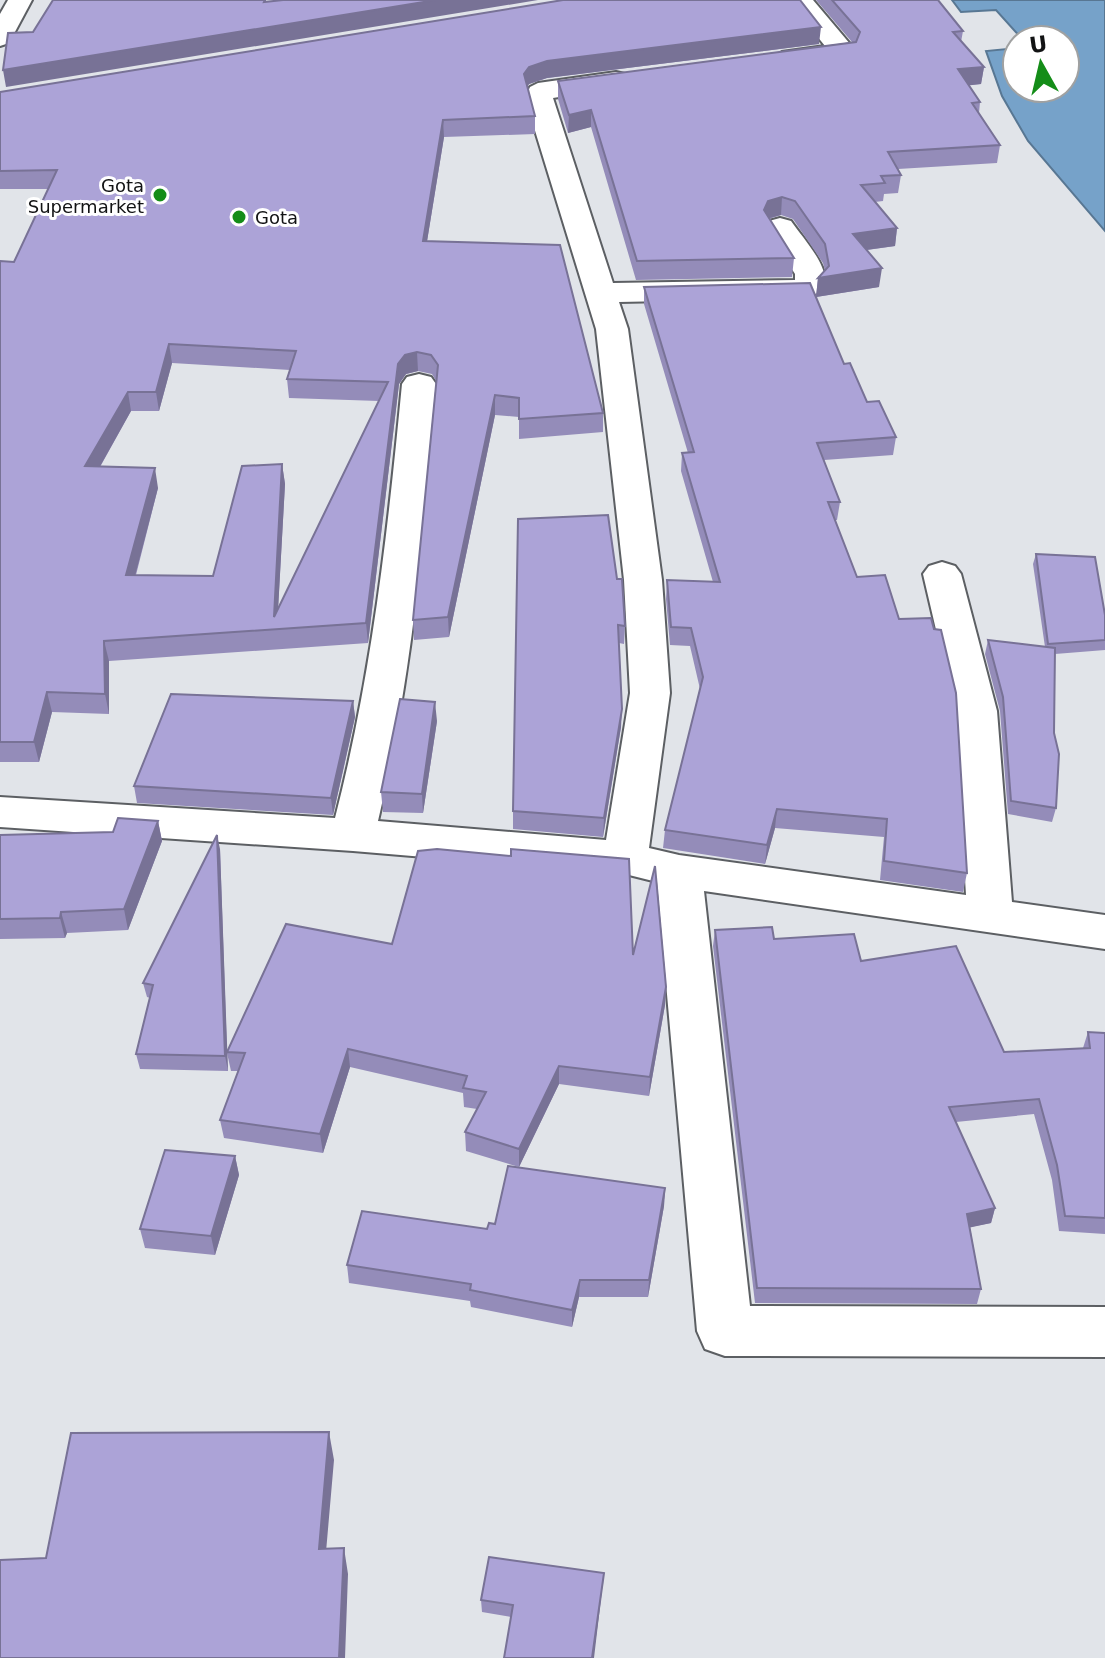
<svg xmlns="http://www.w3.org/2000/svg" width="1105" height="1658" font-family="'DejaVu Sans',sans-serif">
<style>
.water{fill:#76a2c9;stroke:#587793;stroke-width:2}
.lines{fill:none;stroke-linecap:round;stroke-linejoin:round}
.minor-casing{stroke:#5c5f63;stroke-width:4}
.highway-casing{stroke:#5c5f63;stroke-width:4}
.minor{fill:#fff;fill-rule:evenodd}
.highway{fill:#fff;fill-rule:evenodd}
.wall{fill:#948cb9;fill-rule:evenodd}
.shaded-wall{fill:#787296}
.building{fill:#aca3d7;stroke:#787296;stroke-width:2;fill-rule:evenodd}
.poi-dot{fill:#148d18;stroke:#fff;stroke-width:3}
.labels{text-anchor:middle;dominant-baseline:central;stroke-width:6;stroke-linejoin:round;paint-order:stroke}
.far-poi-label{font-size:18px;fill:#121314;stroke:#fff;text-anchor:end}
</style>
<rect width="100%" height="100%" fill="#e1e4e9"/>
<path class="water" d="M 952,0 L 1105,0 L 1105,231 L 1028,141 L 1002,96 L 986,51 L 1017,48 L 1017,88 L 1065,88 L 1065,40 L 1023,40 L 996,10 L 961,12 Z"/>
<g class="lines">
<g class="minor-casing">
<path id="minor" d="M 788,0 L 813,0 L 856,51 L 852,57 L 791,66 L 782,64 L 778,58 L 782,52 L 825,46 Z
M 616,72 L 625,74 L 629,80 L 625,86 L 553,98 L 613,283 L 795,280 L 795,274 L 765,227 L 769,221 L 780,218 L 791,221 C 806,243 850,287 805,298 L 619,302 L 628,329 L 662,580 L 670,693 L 649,848 L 679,855 L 966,895 L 955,711 L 923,574 L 929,566 L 942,562 L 955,566 L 961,574 L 997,711 L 1012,902 L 1105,915 L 1105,949 L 704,891 L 750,1306 L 1105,1307 L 1105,1357 L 725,1356 L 705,1349 L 697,1331 L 657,882 L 625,874 L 353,851 L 0,827 L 0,797 L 335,818 C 372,675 388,530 402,384 L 407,377 L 419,374 L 431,377 L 436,384 C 425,532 412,677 378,821 L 606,840 L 630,693 L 624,580 L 596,329 L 525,98 L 530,87 L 538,83 Z"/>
</g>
<g class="highway-casing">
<path id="highway" d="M 8,0 L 32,0 L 9,43 L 0,46 L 0,14 Z"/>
</g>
<use href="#minor" class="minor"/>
<use href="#highway" class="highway"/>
</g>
<path class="wall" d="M 816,0 L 938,0 L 963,31 L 961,42 L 984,67 L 981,84 L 969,85 L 980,102 L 979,113 L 1000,145 L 997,163 L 898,169 L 901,175 L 898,193 L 884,194 L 883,201 L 875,202 L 897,228 L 895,246 L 867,250 L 879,287 L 816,297 L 844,364 L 867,402 L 896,437 L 893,455 L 824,460 L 840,502 L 837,520 L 835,520 L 967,873 L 963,892 L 880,880 L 884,837 L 775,828 L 765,864 L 663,848 L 665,830 L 700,689 L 690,646 L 670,645 L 666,599 L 667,580 L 713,582 L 681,471 L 682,453 L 688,453 L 644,304 L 644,287 L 816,297 L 818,278 L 825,271 L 823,263 L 793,219 L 781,215 L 769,219 L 794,258 L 792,277 L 636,280 L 591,127 L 568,133 L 558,99 L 558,81 L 852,42 Z
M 819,44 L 547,78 L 529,84 L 527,87 L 535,116 L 535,134 L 444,137 L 427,241 L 603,413 L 603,432 L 519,439 L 519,417 L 495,415 L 449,637 L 414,640 L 413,620 L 436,381 L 432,374 L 418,371 L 406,374 L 399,384 L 368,643 L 109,661 L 109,714 L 52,712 L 39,762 L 0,762 L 0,261 L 14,262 L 49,189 L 0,189 L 0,92 ZM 172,363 L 290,370 L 287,379 L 289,398 L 379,401 L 278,609 L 285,484 L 282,464 L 213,576 L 136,575 L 158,488 L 100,467 L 131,411 L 159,411 Z
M 1036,554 L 1105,615 L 1105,650 L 1055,654 L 1054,733 L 1056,808 L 1052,822 L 1008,814 L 1000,711 L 985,654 L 988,640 L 1045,647 L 1033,564 Z
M 617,579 L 625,626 L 624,644 L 619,643 L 621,727 L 603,837 L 513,829 L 513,811 Z
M 353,701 L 355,717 L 333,815 L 137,803 L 134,786 Z
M 437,721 L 423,813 L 383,812 L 381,792 Z
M 158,821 L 162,841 L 128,930 L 67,933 L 65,938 L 0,939 L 0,835 L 113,832 Z
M 220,849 L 227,1052 L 392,944 L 633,955 L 665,1005 L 649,1096 L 559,1084 L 519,1167 L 466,1151 L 465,1132 L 477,1109 L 464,1107 L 463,1093 L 350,1067 L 323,1153 L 224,1138 L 220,1120 L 239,1071 L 231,1071 L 227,1053 L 228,1071 L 140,1069 L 136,1054 L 150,998 L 147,997 L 143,983 Z
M 715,930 L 774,939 L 861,961 L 1004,1052 L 1083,1048 L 1088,1032 L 1105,1033 L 1105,1234 L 1059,1231 L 1052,1180 L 1034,1114 L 956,1122 L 995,1208 L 991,1223 L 970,1227 L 981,1289 L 977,1304 L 755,1303 L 713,946 Z
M 235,1156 L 239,1175 L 215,1255 L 145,1248 L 140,1229 Z
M 665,1188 L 664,1206 L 648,1297 L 579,1297 L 572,1327 L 471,1307 L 470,1301 L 349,1283 L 347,1265 L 487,1229 L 495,1224 Z
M 604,1573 L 603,1585 L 511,1617 L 482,1612 L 481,1600 Z"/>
<path class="shaded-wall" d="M 436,0 L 538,0 L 6,87 L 3,70 Z
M 821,27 L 819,44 L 547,78 L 529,84 L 524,92 L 524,74 L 529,67 L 547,61 Z
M 984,67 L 981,84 L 955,87 L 958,69 Z
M 591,110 L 591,127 L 568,133 L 569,115 Z
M 443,120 L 444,137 L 424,260 L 423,241 Z
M 782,197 L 781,215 L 766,219 L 764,210 L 768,201 Z
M 897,228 L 895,246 L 851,252 L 853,234 Z
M 882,268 L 879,287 L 816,297 L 818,278 Z
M 169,344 L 172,363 L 159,411 L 156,392 Z
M 417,352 L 418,371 L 406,374 L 399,384 L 368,643 L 366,623 L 398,364 L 405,355 Z
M 128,392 L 131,411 L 89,486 L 85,466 Z
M 495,395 L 495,415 L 449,637 L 448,617 Z
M 282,464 L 285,484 L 277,629 L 274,617 Z
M 155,468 L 158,488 L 130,595 L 126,575 Z
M 104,641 L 109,661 L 109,714 L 105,694 Z
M 47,692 L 52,712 L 39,762 L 34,742 Z
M 353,701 L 355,717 L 333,815 L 331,798 Z
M 435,702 L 437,721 L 423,813 L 422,794 Z
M 622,709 L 621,727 L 603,837 L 604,818 Z
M 777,809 L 775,828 L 765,864 L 767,845 Z
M 158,821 L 162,841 L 128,930 L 124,909 Z
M 217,835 L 220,849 L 228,1071 L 225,1056 Z
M 61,912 L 67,933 L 65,938 L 60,918 Z
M 666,987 L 665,1005 L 649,1096 L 650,1077 Z
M 348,1049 L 350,1067 L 323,1153 L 320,1134 Z
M 559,1066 L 559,1084 L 519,1167 L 519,1149 Z
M 235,1156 L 239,1175 L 215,1255 L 211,1236 Z
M 665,1188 L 664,1206 L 648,1297 L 649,1280 Z
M 995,1208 L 991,1223 L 963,1229 L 967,1214 Z
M 580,1280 L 579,1297 L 572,1327 L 572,1310 Z
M 329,1432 L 334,1460 L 324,1575 L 319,1549 Z
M 344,1548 L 348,1574 L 345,1658 L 339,1658 Z
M 604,1573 L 594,1658 L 592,1658 Z"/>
<path class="building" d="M 53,0 L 265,0 L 264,2 L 283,0 L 436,0 L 3,70 L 8,33 L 33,32 Z
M 563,0 L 800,0 L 821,27 L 547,61 L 529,67 L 524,74 L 535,116 L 443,120 L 423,241 L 560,245 L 603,413 L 519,419 L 519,398 L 495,395 L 448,617 L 413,620 L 438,365 L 431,355 L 417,352 L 405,355 L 398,364 L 366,623 L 104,641 L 105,694 L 47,692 L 34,742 L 0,742 L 0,261 L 14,262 L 57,170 L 0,171 L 0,92 ZM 169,344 L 296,351 L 287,379 L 388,382 L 274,617 L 282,464 L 242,466 L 213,576 L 126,575 L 155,468 L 85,466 L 128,392 L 156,392 Z
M 832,0 L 938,0 L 963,31 L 953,32 L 984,67 L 958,69 L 980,102 L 972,103 L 1000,145 L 888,152 L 901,175 L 881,176 L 885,183 L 861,185 L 897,228 L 853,234 L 882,268 L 818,278 L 829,266 L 825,244 L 795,201 L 782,197 L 768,201 L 764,210 L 794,258 L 637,261 L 591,110 L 569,115 L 558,81 L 856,42 L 860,32 Z
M 810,283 L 844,364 L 850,363 L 867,402 L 879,401 L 896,437 L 817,443 L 840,502 L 828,502 L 857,577 L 885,575 L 899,619 L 931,618 L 934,629 L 941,630 L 956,693 L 967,873 L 884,861 L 887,819 L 777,809 L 767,845 L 665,830 L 703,677 L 691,628 L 671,627 L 667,580 L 720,582 L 682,453 L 694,452 L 644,287 Z
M 608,515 L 617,579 L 622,579 L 625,626 L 618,625 L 622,709 L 604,818 L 513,811 L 518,519 Z
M 1036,554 L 1095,557 L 1105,615 L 1105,640 L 1048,644 Z
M 988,640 L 1055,648 L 1054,733 L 1059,754 L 1056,808 L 1011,801 L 1003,697 Z
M 171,694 L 353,701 L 331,798 L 134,786 Z
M 400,699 L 435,702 L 422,794 L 381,792 Z
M 118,818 L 158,821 L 124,909 L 61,912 L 60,918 L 0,919 L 0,835 L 113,832 Z
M 217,835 L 225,1056 L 136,1054 L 153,985 L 143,983 Z
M 437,849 L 511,856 L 511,849 L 629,859 L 633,955 L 655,866 L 666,987 L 650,1077 L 559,1066 L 519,1149 L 465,1132 L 486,1092 L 463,1088 L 467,1076 L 348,1049 L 320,1134 L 220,1120 L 245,1053 L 227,1052 L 286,924 L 392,944 L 418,851 Z
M 772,927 L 774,939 L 854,934 L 861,961 L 956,946 L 1004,1052 L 1090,1048 L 1088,1032 L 1105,1033 L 1105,1218 L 1065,1216 L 1057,1165 L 1039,1099 L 949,1107 L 995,1208 L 967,1214 L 981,1289 L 757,1288 L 715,930 Z
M 165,1150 L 235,1156 L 211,1236 L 140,1229 Z
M 508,1166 L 665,1188 L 649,1280 L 580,1280 L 572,1310 L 470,1290 L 471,1284 L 347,1265 L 362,1211 L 487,1229 L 489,1223 L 495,1224 Z
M 329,1432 L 319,1549 L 344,1548 L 339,1658 L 0,1658 L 0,1560 L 46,1558 L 71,1433 Z
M 489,1557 L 604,1573 L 592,1658 L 504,1658 L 513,1605 L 481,1600 Z"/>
<g class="poi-dot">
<circle cx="160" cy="195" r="8"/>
<circle cx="239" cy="217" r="8"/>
</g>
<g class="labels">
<g class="far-poi-label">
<text x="144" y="185">Gota<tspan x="144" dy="21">Supermarket</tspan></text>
<text x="255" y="217" text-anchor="start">Gota</text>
</g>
</g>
<g transform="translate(1041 64) rotate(352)"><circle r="38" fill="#ffffff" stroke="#a0a1a1" stroke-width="2"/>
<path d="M0-6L14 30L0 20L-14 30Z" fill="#148d18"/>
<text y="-12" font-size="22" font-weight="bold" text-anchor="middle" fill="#121314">U</text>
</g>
</svg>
